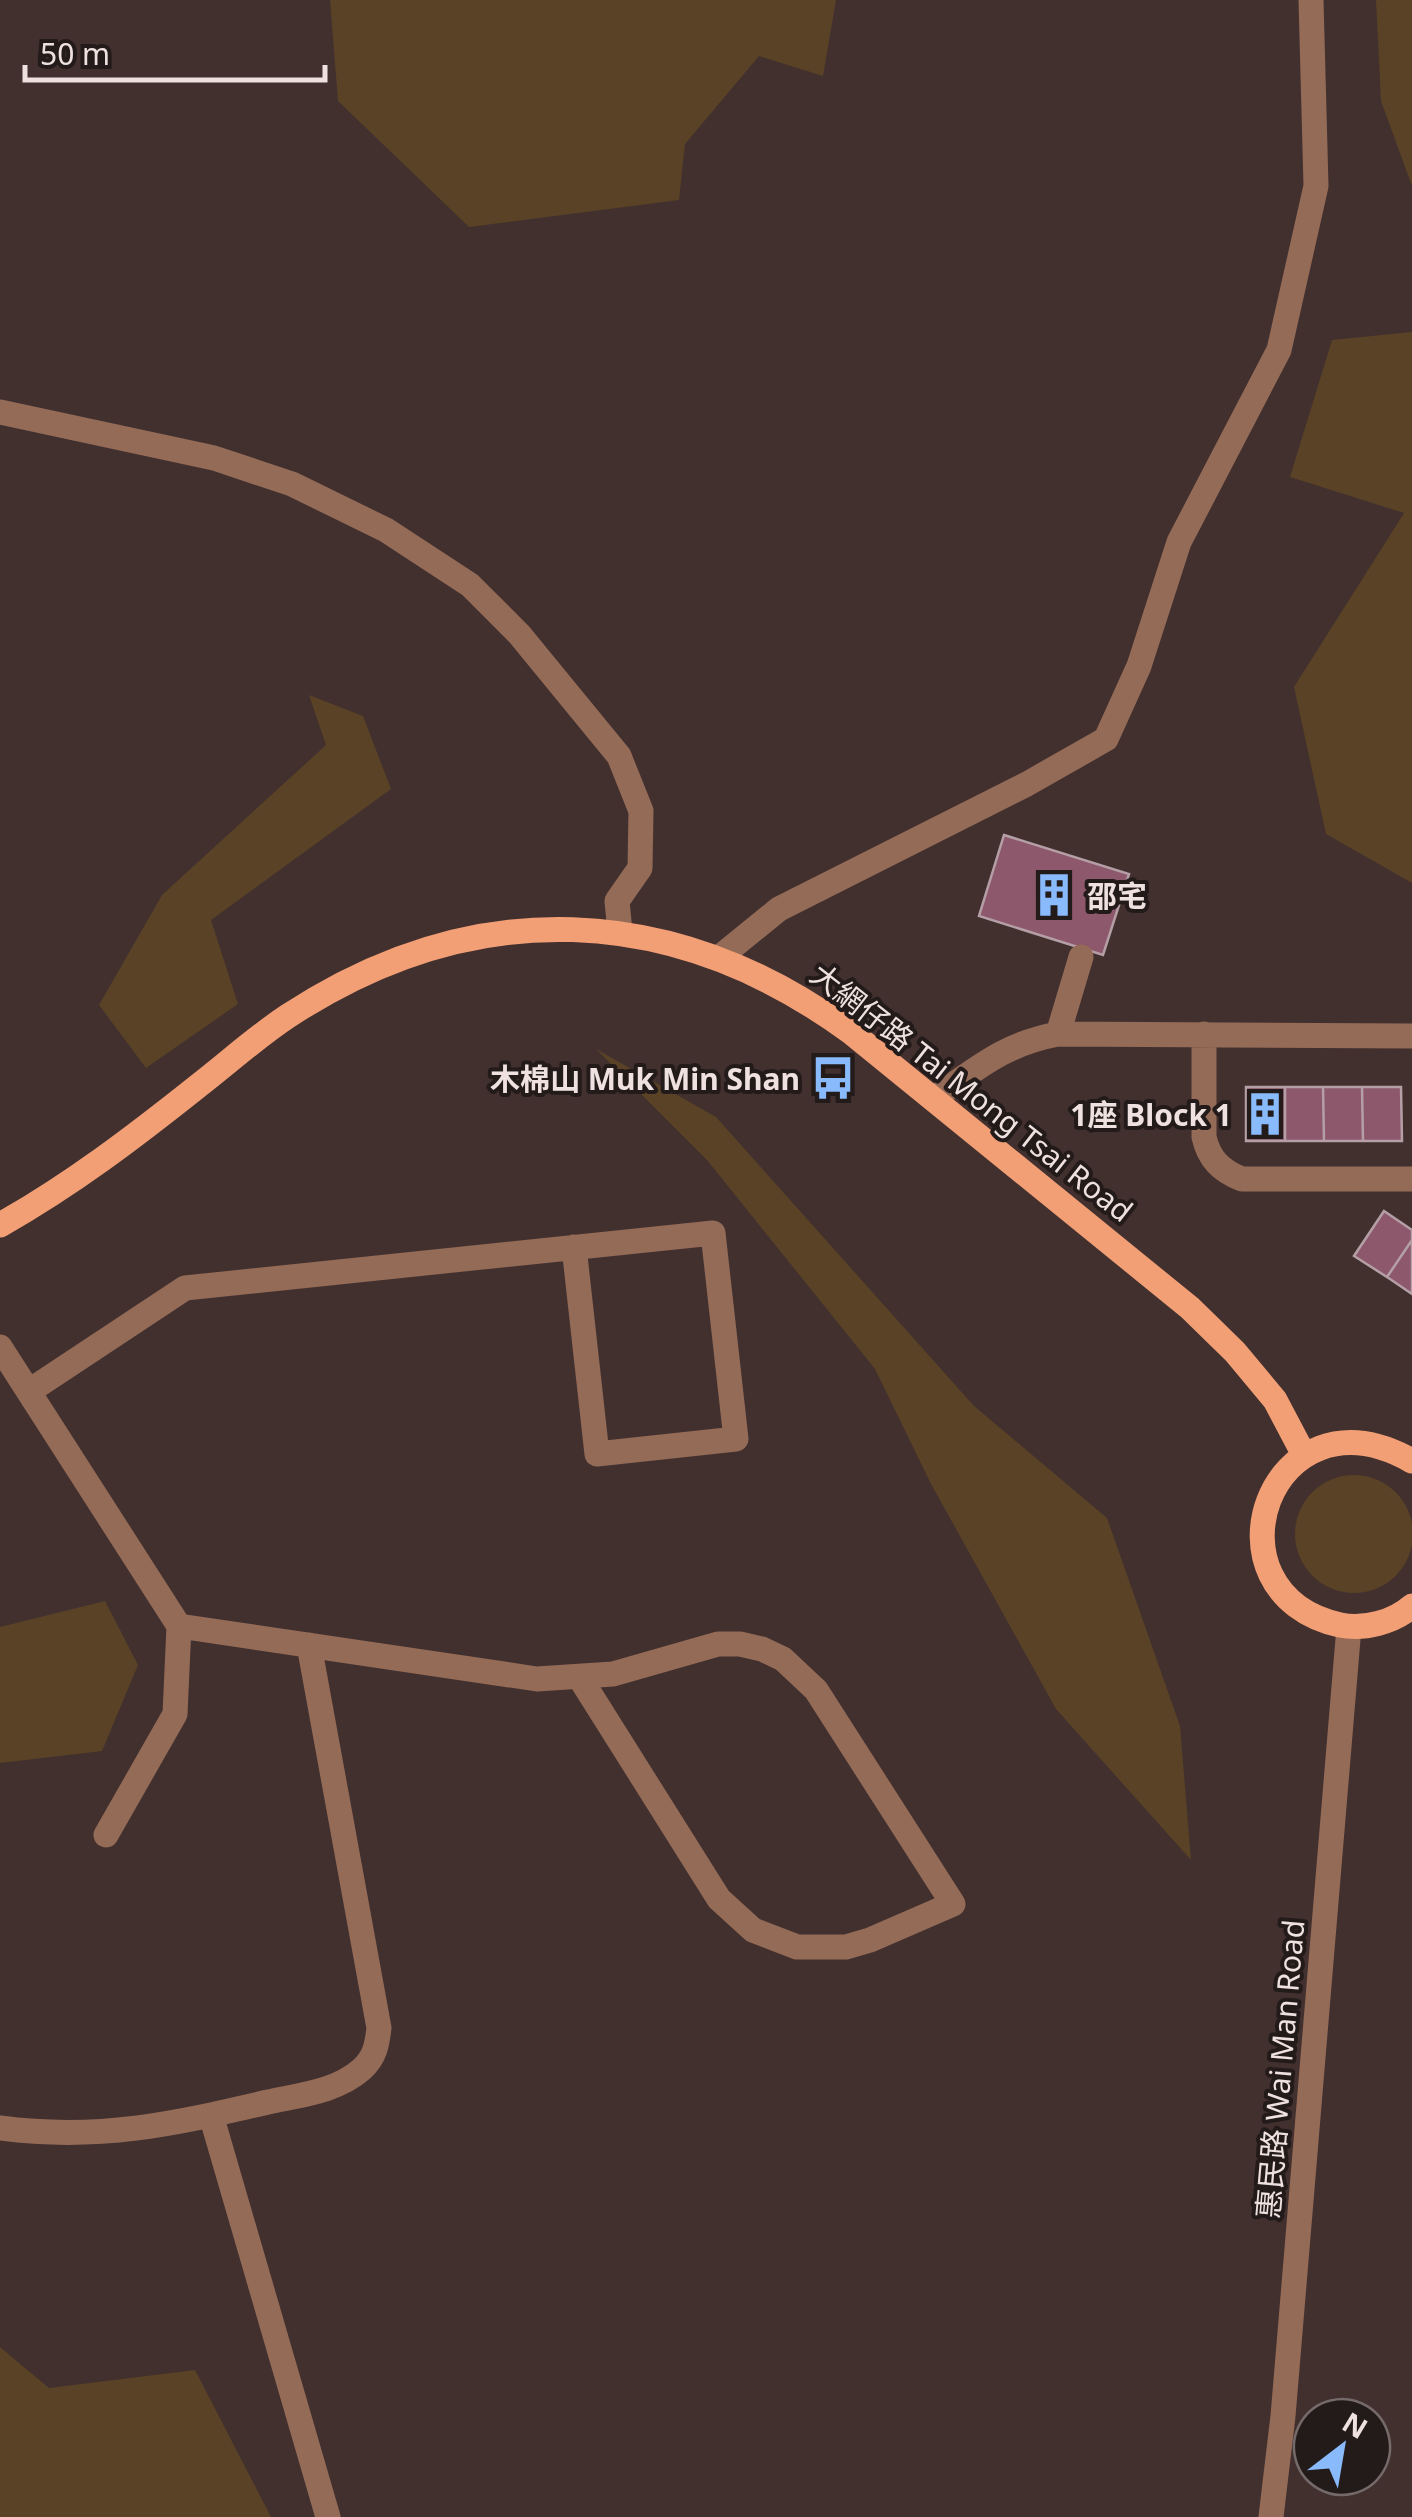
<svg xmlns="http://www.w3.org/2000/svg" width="1412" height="2517" font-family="'Noto Sans','Noto Sans TC',sans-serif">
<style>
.green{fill:#594225}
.building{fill:#8d586b;stroke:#b59fa6;stroke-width:2.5}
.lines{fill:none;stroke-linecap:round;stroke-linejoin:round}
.minor{stroke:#946b57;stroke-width:25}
.major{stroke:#f29f75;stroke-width:25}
.labels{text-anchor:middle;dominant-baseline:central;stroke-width:8;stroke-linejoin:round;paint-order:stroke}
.poi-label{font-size:30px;font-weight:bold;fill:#eee1e0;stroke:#231a1a;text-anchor:end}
.street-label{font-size:30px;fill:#eee1e0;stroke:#231a1a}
</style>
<rect width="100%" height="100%" fill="#42302f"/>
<path class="green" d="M 330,0 L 836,0 L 823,76 L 759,56 L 685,144 L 679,200 L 469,227 L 338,101 Z
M 1376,0 L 1412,0 L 1412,186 L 1381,101 Z
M 1412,332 L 1412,883 L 1326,834 L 1294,687 L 1404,513 L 1290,477 L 1332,340 Z
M 309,695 L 363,716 L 391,789 L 211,920 L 238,1004 L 146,1068 L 99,1005 L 162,895 L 326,745 Z
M 596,1049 L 716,1117 L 974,1406 L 1107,1518 L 1180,1726 L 1191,1860 L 1056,1709 L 931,1484 L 875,1369 L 707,1160 Z
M1295 1534a59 59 0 1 1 118 0a59 59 0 1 1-118 0Z
M 105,1601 L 138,1665 L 102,1751 L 0,1763 L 0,1627 Z
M 0,2347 L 49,2388 L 195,2370 L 271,2517 L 0,2517 Z"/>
<path class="building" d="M 1004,835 L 1129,874 L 1103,955 L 979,916 Z
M 1246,1087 L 1285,1087 L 1285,1141 L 1246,1141 Z
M 1285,1087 L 1323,1087 L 1324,1141 L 1285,1141 Z
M 1323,1087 L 1362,1087 L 1363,1141 L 1324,1141 Z
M 1362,1087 L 1401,1087 L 1402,1141 L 1363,1141 Z
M 1384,1211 L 1412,1230 L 1412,1240 L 1387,1277 L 1354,1256 Z
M 1412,1240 L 1412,1294 L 1387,1277 Z"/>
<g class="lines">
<path class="minor" d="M 0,412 L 214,458 L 292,484 L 386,530 L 470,585 L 519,634 L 619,756 L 641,811 L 640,868 L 617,901 L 620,932
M 720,957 L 779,909 L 1027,784 L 1106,739 L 1139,666 L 1179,542 L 1279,350 L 1316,186 L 1311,0
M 1058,1034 L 1081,957
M 1204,1034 L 1204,1137 C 1209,1159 1221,1171 1242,1179 L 1412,1179
M 934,1098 C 978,1068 1004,1044 1058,1034 L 1412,1036
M 0,1347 L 179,1626 L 175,1714 L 106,1835
M 31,1390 L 185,1288 L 713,1233 L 736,1439 L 597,1454 L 574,1247
M 179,1626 L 537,1679 L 613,1674 L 718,1644 L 740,1644 L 762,1649 L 783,1659 L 816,1690 L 953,1904 L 870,1940 L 846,1947 L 797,1947 L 753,1930 L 719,1899 L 580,1678
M 211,2115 L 328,2517
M 0,2128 C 99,2141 173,2124 268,2102 C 300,2095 336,2092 362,2069 C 375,2057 377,2045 379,2028 L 309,1645
M 1271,2517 L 1283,2416 L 1349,1627"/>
<path class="major" d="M 0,1225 C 71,1185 134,1137 198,1086 C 228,1063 256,1037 288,1016 C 474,894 674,902 852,1033 L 1190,1308 L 1235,1352 L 1275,1400 L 1304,1455
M 1412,1461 C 1269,1380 1197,1593 1340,1625 C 1364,1630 1394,1622 1412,1606"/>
</g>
<defs>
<g id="building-bare" transform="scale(3.45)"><path d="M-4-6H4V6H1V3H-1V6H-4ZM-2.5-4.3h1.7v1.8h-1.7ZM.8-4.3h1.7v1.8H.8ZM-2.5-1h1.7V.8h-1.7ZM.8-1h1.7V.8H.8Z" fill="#89bafc" stroke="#231a1a" stroke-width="2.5" paint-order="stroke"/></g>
<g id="bus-bare" transform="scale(3.45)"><path d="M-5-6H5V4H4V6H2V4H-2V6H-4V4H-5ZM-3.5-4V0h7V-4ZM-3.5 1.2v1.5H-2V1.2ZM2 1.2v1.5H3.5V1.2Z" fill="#89bafc" stroke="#231a1a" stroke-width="2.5" paint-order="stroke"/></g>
</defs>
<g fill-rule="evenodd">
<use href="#building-bare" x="1054" y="895"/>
<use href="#bus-bare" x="833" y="1078"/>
<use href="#building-bare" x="1265" y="1114"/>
</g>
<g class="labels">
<g class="poi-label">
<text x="1087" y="895" text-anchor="start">邵宅</text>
<text x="800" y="1078">木棉山 Muk Min Shan</text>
<text x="1232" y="1114">1座 Block 1</text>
</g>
<g class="street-label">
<text transform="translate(972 1092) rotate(38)">大網仔路 Tai Mong Tsai Road</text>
<text transform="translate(1280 2069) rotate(-85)">惠民路 Wai Man Road</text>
</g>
</g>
<g transform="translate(1342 2447) rotate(31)"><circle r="48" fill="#231a1a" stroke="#746a69" stroke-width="2.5"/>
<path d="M0-8L18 38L0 25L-18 38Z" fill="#89bafc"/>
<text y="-15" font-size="28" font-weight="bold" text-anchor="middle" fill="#eee1e0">N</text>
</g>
<path d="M25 65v15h300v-15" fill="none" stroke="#eee1e0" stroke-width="5"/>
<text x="40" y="65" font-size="30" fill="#eee1e0" stroke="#231a1a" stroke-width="8" paint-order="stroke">50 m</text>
</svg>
